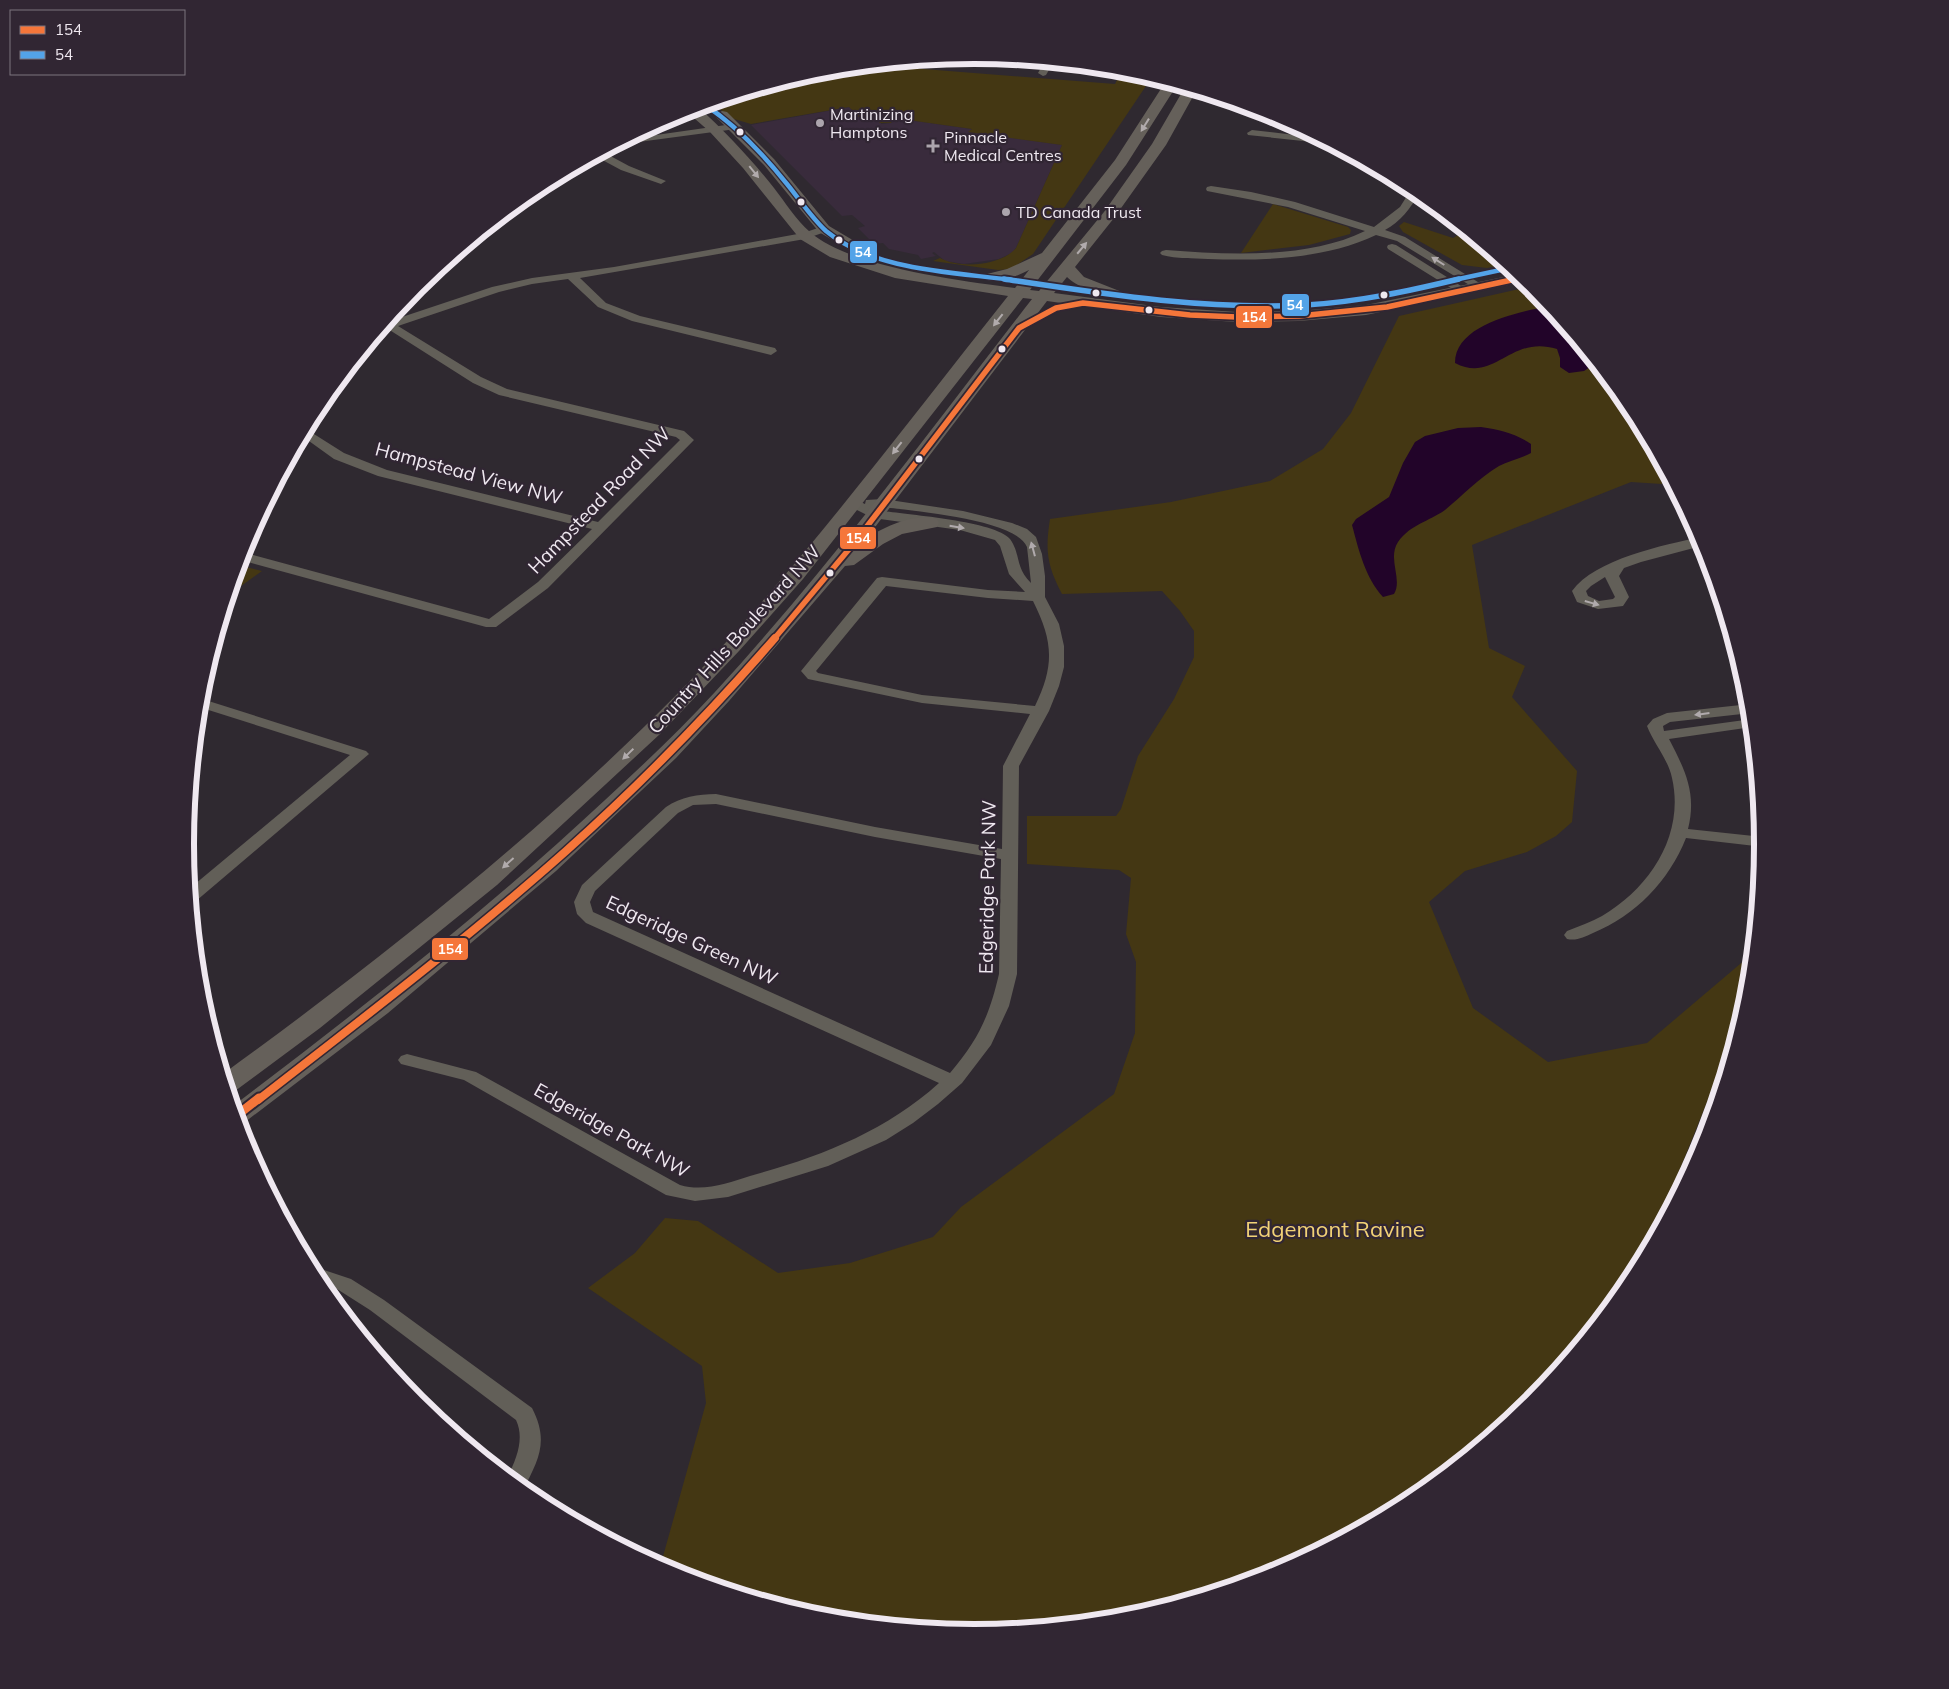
<svg xmlns="http://www.w3.org/2000/svg" width="1949" height="1689" font-family="Mulish,sans-serif">
<style>
.built{fill:#392b3c}
.green{fill:#443713}
.water{fill:#220429}
.lines{fill:none;stroke-linecap:round;stroke-linejoin:round}
.street{fill:#625f58;fill-rule:evenodd}
.secondary{fill:#65605a;fill-rule:evenodd}
.bus-1-far3-casing{stroke:#312633;stroke-width:7}
.bus-1-far2-casing{stroke:#312633;stroke-width:9}
.bus-1-far1-casing{stroke:#312633;stroke-width:11}
.bus-1-casing{stroke:#312633;stroke-width:13}
.bus-2-far1-casing{stroke:#312633;stroke-width:7}
.bus-2-casing{stroke:#312633;stroke-width:9}
.bus-1-far3{stroke:#f5763a;stroke-width:4.5}
.bus-1-far2{stroke:#f5763a;stroke-width:5.5}
.bus-1-far1{stroke:#f5763a;stroke-width:8}
.bus-1{stroke:#f5763a;stroke-width:9}
.bus-2-far1{stroke:#53a3e8;stroke-width:4.5}
.bus-2{stroke:#53a3e8;stroke-width:5.5}
.oneway{fill:#b1abac}
.oneway2{fill:#b0aaac}
.poi-dot{fill:#aca5ad;stroke:#312633;stroke-width:2}
.bus-dot{fill:#efe8f0;stroke:#312633;stroke-width:2}
.labels{text-anchor:middle;dominant-baseline:central;stroke-width:4.5;stroke-linejoin:round;paint-order:stroke}
.far-poi-label{font-size:16px;fill:#efe8f0;stroke:#312633;text-anchor:start}
.street-label{font-size:19px;fill:#efe8f0;stroke:#312633}
.near-park-label{font-size:22px;fill:#f2d276;stroke:#312633}
.rim{fill:none;stroke:#efe8f0;stroke-width:6}
.line-badge{stroke:#312633;stroke-width:2}
.badge-label{font-size:14px;text-anchor:middle;font-weight:bold;fill:#fff}
</style>
<rect width="100%" height="100%" fill="#2f2930"/>
<path class="built" d="M 849,107 L 865,122 L 871,119 L 882,120 L 881,124 L 891,123 L 894,118 L 972,129 L 969,132 L 1062,145 L 1016,248 L 1012,253 L 999,259 L 964,264 L 945,261 L 934,252 L 932,253 L 936,256 L 921,259 L 918,255 L 889,249 L 883,243 L 874,244 L 858,228 L 865,226 L 852,215 L 842,216 L 751,125 Z"/>
<path class="green" d="M 873,65 L 1115,84 L 1122,70 L 1152,77 L 1033,254 L 1011,269 L 998,270 L 933,261 L 940,258 C 960,269 1001,266 1016,248 L 1062,145 L 968,132 L 972,129 L 894,118 L 891,123 L 879,123 L 881,120 L 871,119 L 864,122 L 849,107 L 751,124 L 734,119 L 718,108 L 789,80 L 821,70 Z
M 1273,204 L 1348,227 L 1351,230 L 1350,234 L 1309,245 L 1241,253 Z
M 1404,222 L 1453,238 L 1465,231 L 1506,264 L 1487,268 L 1462,265 L 1403,232 L 1399,226 Z
M 1533,286 L 1631,406 L 1661,462 L 1662,484 L 1631,482 L 1472,545 L 1489,648 L 1525,666 L 1512,697 L 1577,771 L 1572,822 L 1556,836 L 1527,852 L 1465,871 L 1429,902 L 1473,1008 L 1548,1062 L 1647,1043 L 1753,953 C 1751,976 1749,1026 1731,1042 L 1666,1204 L 1666,1218 L 1631,1283 L 1533,1403 L 1413,1501 L 1276,1574 L 1128,1619 L 974,1634 L 820,1619 L 672,1574 L 660,1567 L 706,1403 L 702,1366 L 588,1288 L 635,1253 L 665,1218 L 698,1221 L 778,1273 L 850,1263 L 933,1237 L 961,1207 L 1114,1094 L 1135,1033 L 1136,962 L 1126,934 L 1131,878 L 1119,870 L 1027,864 L 1027,816 L 1116,816 L 1121,809 L 1138,756 L 1174,699 L 1194,657 L 1194,631 L 1180,611 L 1162,591 L 1062,594 C 1047,565 1045,551 1050,519 L 1171,502 L 1270,481 L 1323,449 L 1351,413 L 1399,316 Z
M 238,565 L 262,571 L 230,594 Z"/>
<path class="water" d="M 1549,306 L 1596,363 L 1584,371 L 1569,373 L 1560,367 L 1560,358 L 1557,349 C 1510,334 1495,384 1455,363 C 1455,324 1520,312 1549,306 Z
M 1481,427 C 1500,430 1515,433 1531,444 L 1531,453 C 1520,459 1508,461 1499,466 C 1479,478 1462,496 1445,510 C 1428,522 1411,524 1398,542 C 1387,559 1403,579 1394,594 L 1383,597 C 1365,577 1359,551 1352,525 L 1356,519 L 1389,497 L 1403,463 L 1415,442 L 1425,436 L 1458,428 Z"/>
<g class="lines">
<path class="street" d="M 1044,62 L 1053,63 L 1046,75 L 1043,76 L 1038,73 Z
M 733,124 L 738,127 L 736,129 L 616,145 L 628,139 Z
M 1252,130 L 1320,138 L 1331,144 L 1248,135 L 1247,133 Z
M 603,152 L 629,166 L 666,181 L 661,184 L 621,170 L 595,156 Z
M 1211,186 L 1251,192 L 1295,202 L 1374,227 L 1400,207 L 1412,188 L 1419,193 C 1411,208 1400,222 1385,230 L 1405,237 L 1486,287 L 1484,289 L 1476,289 L 1397,241 L 1376,235 C 1325,259 1264,261 1208,259 C 1193,258 1177,259 1162,255 L 1160,253 L 1162,251 L 1166,250 C 1229,255 1308,259 1365,231 L 1288,207 L 1207,191 L 1206,189 L 1207,187 Z
M 824,226 L 829,229 L 828,231 L 805,239 L 580,278 L 606,303 L 640,316 L 775,348 L 777,351 L 771,355 L 632,321 L 598,307 L 568,279 L 532,284 L 499,292 L 398,326 L 481,377 L 507,389 L 684,431 L 694,440 L 548,588 L 496,627 L 486,627 L 240,560 L 242,552 L 489,619 L 538,582 L 592,529 L 378,476 L 334,459 L 302,436 L 306,429 L 344,453 L 387,470 L 598,522 L 680,440 L 676,437 L 499,395 L 473,383 L 388,329 L 380,330 L 387,322 L 492,287 L 532,278 L 614,267 L 803,233 Z
M 1392,244 L 1396,245 L 1469,291 L 1467,293 L 1459,293 L 1388,249 L 1387,247 L 1388,245 Z
M 854,499 L 865,504 L 866,500 L 883,499 L 963,511 L 1012,523 L 1027,529 L 1036,537 L 1042,554 L 1045,576 L 1045,597 L 1059,624 L 1064,646 L 1064,667 L 1059,686 L 1049,711 L 1019,766 L 1017,974 L 1009,1006 L 991,1045 L 962,1083 L 938,1104 L 913,1123 L 886,1140 L 828,1166 L 728,1197 L 695,1201 L 666,1195 L 464,1080 L 401,1064 L 398,1060 L 401,1056 L 407,1054 L 476,1072 L 680,1185 C 704,1192 728,1183 750,1176 C 819,1157 885,1132 939,1083 L 586,923 L 577,914 L 574,902 L 582,885 L 666,807 C 681,797 698,794 716,794 L 875,827 L 1002,849 L 1003,766 L 1030,714 L 922,703 L 808,679 L 801,671 L 877,578 L 882,577 L 988,590 L 1025,592 L 1009,574 L 1000,546 L 995,540 L 960,530 L 880,519 L 867,515 L 849,506 L 847,503 L 849,500 ZM 871,507 L 883,507 C 912,511 1016,519 1027,547 L 1031,583 C 1015,568 1021,554 1010,539 C 995,521 909,515 884,511 ZM 886,586 L 988,598 L 1033,601 C 1053,641 1055,665 1035,706 L 922,695 L 818,673 L 816,671 ZM 716,804 L 875,837 L 1001,859 L 999,974 C 989,1017 978,1040 950,1073 L 593,912 L 590,902 L 595,891 L 678,813 L 693,805 Z
M 1701,537 L 1705,545 L 1641,562 L 1624,568 L 1619,576 L 1629,597 L 1623,606 L 1598,609 L 1577,602 L 1572,591 C 1595,559 1664,545 1701,537 ZM 1605,577 L 1615,597 L 1613,599 L 1599,601 L 1588,596 L 1586,591 L 1591,586 Z
M 199,698 L 366,751 L 369,754 L 196,901 L 191,902 L 189,889 L 350,755 L 199,707 Z
M 1750,704 L 1751,713 L 1670,722 L 1663,726 L 1664,731 L 1752,719 L 1752,727 L 1669,739 C 1685,770 1697,793 1688,829 L 1763,837 L 1764,847 L 1686,838 C 1669,881 1635,916 1593,933 C 1584,937 1577,941 1567,939 L 1564,935 L 1567,931 C 1579,926 1591,922 1602,916 C 1650,888 1685,835 1672,778 C 1668,759 1654,744 1647,726 L 1653,719 L 1667,713 Z
M 312,1266 L 351,1279 L 384,1300 L 532,1408 C 549,1441 539,1459 523,1490 L 507,1478 C 516,1460 525,1439 516,1420 L 370,1310 L 337,1289 L 318,1283 L 309,1267 Z"/>
<path class="secondary" d="M 1166,81 L 1177,85 L 1126,165 L 1030,290 L 1039,291 L 1104,212 L 1152,144 L 1185,87 L 1196,91 L 1166,145 L 1114,218 L 1075,267 L 1084,277 L 1122,292 L 1124,295 L 1122,298 C 1109,301 1075,286 1067,277 L 1054,293 L 1161,307 L 1237,312 L 1299,311 L 1366,305 L 1518,274 L 1527,281 L 1366,315 L 1299,321 L 1237,322 L 1161,317 L 1047,301 L 866,539 C 885,526 914,513 937,519 L 939,523 L 937,527 L 902,534 L 883,544 L 854,565 L 845,566 L 729,701 L 676,758 L 556,871 L 388,1013 L 245,1122 L 238,1124 L 233,1106 C 361,1009 487,910 605,800 C 643,765 680,730 715,692 C 829,568 929,432 1032,299 L 1023,298 L 803,579 L 739,651 L 660,734 L 497,885 L 320,1028 L 235,1091 L 229,1093 L 223,1074 C 370,967 514,854 645,726 C 779,596 891,443 1008,296 L 895,278 L 830,257 L 800,239 L 743,168 L 710,132 L 686,111 L 698,107 C 726,132 751,159 774,188 C 785,202 796,220 810,232 C 849,267 962,281 1015,288 L 1029,270 C 1017,276 999,284 987,280 L 984,277 L 987,274 L 1007,269 L 1042,253 L 1115,160 Z
M 722,111 L 727,112 L 774,159 L 829,226 L 861,245 L 864,248 L 861,251 L 851,251 L 819,232 L 764,165 L 717,118 L 715,115 Z"/>
<g class="bus-1-far3-casing">
<path id="bus-1-far3" d="M 1510,280 L 1522,278"/>
</g>
<g class="bus-1-far2-casing">
<path id="bus-1-far2" d="M 774,639 L 855,542 L 1019,328 L 1056,308 L 1083,303 L 1190,315 L 1237,317 L 1299,316 L 1387,307 L 1516,279"/>
</g>
<g class="bus-1-far1-casing">
<path id="bus-1-far1" d="M 258,1100 C 362,1019 467,939 566,851 C 640,785 710,713 775,638"/>
</g>
<g class="bus-1-casing">
<path id="bus-1" d="M 236,1116 L 259,1098"/>
</g>
<g class="bus-2-far1-casing">
<path id="bus-2-far1" d="M 705,105 C 737,126 763,154 787,184 C 800,200 811,217 826,231 C 874,271 953,272 1012,280
M 1454,280 L 1510,268"/>
</g>
<g class="bus-2-casing">
<path id="bus-2" d="M 1004,279 C 1104,294 1204,310 1306,305 C 1358,302 1409,291 1459,279"/>
</g>
<use href="#bus-1-far3" class="bus-1-far3"/>
<use href="#bus-1-far2" class="bus-1-far2"/>
<use href="#bus-1-far1" class="bus-1-far1"/>
<use href="#bus-1" class="bus-1"/>
<use href="#bus-2-far1" class="bus-2-far1"/>
<use href="#bus-2" class="bus-2"/>
</g>
<defs><path id="oneway-solid" d="M-6-.8H1V-3.2L6.5 0L1 3.2V.8H-6Z" transform="scale(1.25)"/></defs>
<g class="oneway">
<use href="#oneway-solid" transform="translate(1145 125) rotate(122)"/>
<use href="#oneway-solid" transform="translate(754 172) rotate(51)"/>
<use href="#oneway-solid" transform="translate(1082 248) rotate(-50)"/>
<use href="#oneway-solid" transform="translate(998 320) rotate(128)"/>
<use href="#oneway-solid" transform="translate(897 448) rotate(128)"/>
<use href="#oneway-solid" transform="translate(628 754) rotate(136)"/>
<use href="#oneway-solid" transform="translate(508 863) rotate(138)"/>
</g>
<g class="oneway2">
<use href="#oneway-solid" transform="translate(1438 261) rotate(-148)"/>
<use href="#oneway-solid" transform="translate(957 527) rotate(9)"/>
<use href="#oneway-solid" transform="translate(1033 549) rotate(-105)"/>
<use href="#oneway-solid" transform="translate(1592 603) rotate(16)"/>
<use href="#oneway-solid" transform="translate(1702 714) rotate(173)"/>
</g>
<g class="poi-dot">
<circle cx="820" cy="123" r="5"/>
<path d="M930.5 138.5h5v5h5v5h-5v5h-5v-5h-5v-5h5z"/>
<circle cx="1006" cy="212" r="5"/>
</g>
<g class="bus-dot">
<circle cx="740" cy="132" r="4.5"/>
<circle cx="801" cy="202" r="4.5"/>
<circle cx="839" cy="240" r="4.5"/>
<circle cx="1096" cy="293" r="4.5"/>
<circle cx="1384" cy="295" r="4.5"/>
<circle cx="1149" cy="310" r="4.5"/>
<circle cx="1002" cy="349" r="4.5"/>
<circle cx="919" cy="459" r="4.5"/>
<circle cx="830" cy="573" r="4.5"/>
</g>
<g class="labels">
<g class="far-poi-label">
<text x="830" y="114">Martinizing<tspan x="830" dy="18">Hamptons</tspan></text>
<text x="944" y="137">Pinnacle<tspan x="944" dy="18">Medical Centres</tspan></text>
<text x="1016" y="212">TD Canada Trust</text>
</g>
<g class="street-label">
<text transform="translate(469 473) rotate(15)">Hampstead View NW</text>
<text transform="translate(599 500) rotate(-46)">Hampstead Road NW</text>
<text transform="translate(734 639) rotate(-48)">Country Hills Boulevard NW</text>
<text transform="translate(987 887) rotate(-89)">Edgeridge Park NW</text>
<text transform="translate(692 940) rotate(25)">Edgeridge Green NW</text>
<text transform="translate(612 1130) rotate(29)">Edgeridge Park NW</text>
</g>
<g class="near-park-label">
<text x="1335" y="1229">Edgemont Ravine</text>
</g>
</g>
<path d="M0 0H1949V1689H0ZM194 844a780 780 0 1 1 1560 0a780 780 0 1 1-1560 0Z" fill="#312633" fill-rule="evenodd"/>
<path class="rim" d="M194 844a780 780 0 1 1 1560 0a780 780 0 1 1-1560 0Z"/>
<g class="line-badge">
<rect x="849" y="240" width="29" height="24" rx="5" fill="#53a3e8"/>
<rect x="1281" y="293" width="29" height="24" rx="5" fill="#53a3e8"/>
<rect x="1235" y="305" width="38" height="24" rx="5" fill="#f5763a"/>
<rect x="839" y="526" width="38" height="24" rx="5" fill="#f5763a"/>
<rect x="431" y="937" width="38" height="24" rx="5" fill="#f5763a"/>
</g>
<g class="badge-label">
<text x="863" y="257">54</text>
<text x="1295" y="310">54</text>
<text x="1254" y="322">154</text>
<text x="858" y="543">154</text>
<text x="450" y="954">154</text>
</g>
<rect x="10" y="10" width="175" height="65" fill="#312633" stroke="#7d747f"/>
<rect x="20" y="26" width="25" height="8" fill="#f5763a" stroke="#7d747f"/>
<text x="55" y="35" font-size="15" fill="#efe8f0">154</text>
<rect x="20" y="51" width="25" height="8" fill="#53a3e8" stroke="#7d747f"/>
<text x="55" y="60" font-size="15" fill="#efe8f0">54</text>
</svg>
